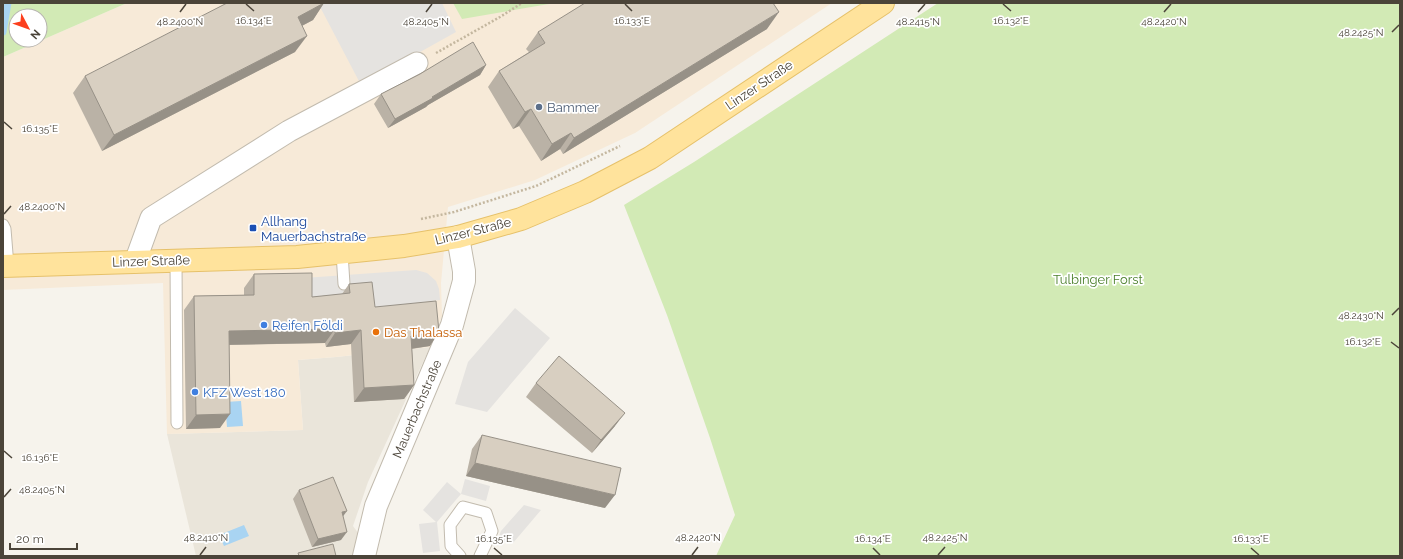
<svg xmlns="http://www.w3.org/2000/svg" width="1403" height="559" font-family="Raleway,sans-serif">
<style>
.residential{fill:#eae5da}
.commercial{fill:#f7ead8}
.green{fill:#d2eab5;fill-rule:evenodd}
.parking{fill:#e5e3e0}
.water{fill:#a9d4f2}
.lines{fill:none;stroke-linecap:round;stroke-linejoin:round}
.stream{stroke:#a9d4f2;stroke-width:7}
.service-casing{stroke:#c2bbae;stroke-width:13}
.minor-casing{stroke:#c2bbae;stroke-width:23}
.tertiary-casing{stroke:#c2bbae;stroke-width:24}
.primary-casing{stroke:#e6c16a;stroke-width:24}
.path{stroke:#c4b79f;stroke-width:2.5;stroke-dasharray:2 2;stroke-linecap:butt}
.service{stroke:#fff;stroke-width:11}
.minor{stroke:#fff;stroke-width:21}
.tertiary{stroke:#fff;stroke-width:22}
.primary{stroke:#ffe39c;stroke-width:22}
.wall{fill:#bab2a6}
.shaded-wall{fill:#979187}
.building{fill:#d8cfc1;stroke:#979187}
.ticks{fill:none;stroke:#4b4439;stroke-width:1.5}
.service-dot{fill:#5c6f8a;stroke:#fff;stroke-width:1.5}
.transit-dot{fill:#1a4fb4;stroke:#fff;stroke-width:1.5}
.shop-dot{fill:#3f7fe0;stroke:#fff;stroke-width:1.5}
.food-dot{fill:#e8710a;stroke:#fff;stroke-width:1.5}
.labels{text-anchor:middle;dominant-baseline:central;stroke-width:3.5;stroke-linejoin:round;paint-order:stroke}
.street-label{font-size:13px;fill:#4b4439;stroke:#fff}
.service-label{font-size:13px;fill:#4e5e75;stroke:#fff;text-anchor:start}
.transit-label{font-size:13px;fill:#164399;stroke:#fff;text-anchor:start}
.park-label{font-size:13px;fill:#4a7f2a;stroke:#fff}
.shop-label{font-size:13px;fill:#366cbe;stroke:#fff;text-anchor:start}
.food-label{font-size:13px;fill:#c56008;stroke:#fff;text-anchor:start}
.ticks-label{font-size:10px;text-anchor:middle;fill:#4b4439;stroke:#fff;stroke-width:3.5;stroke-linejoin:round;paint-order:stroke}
</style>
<rect width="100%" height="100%" fill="#f6f3ec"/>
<path class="residential" d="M 430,347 L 368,482 L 353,526 L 375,556 L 196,556 L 167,434 L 303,430 L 298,360 L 336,357 Z"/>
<path class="commercial" d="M 127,3 L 453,3 L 462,18 L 555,3 L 832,3 L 635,133 L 535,180 L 448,207 L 441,283 L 442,316 L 430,347 L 336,357 L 298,360 L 303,430 L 167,434 L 163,283 L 3,290 L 3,57 Z"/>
<path class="green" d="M 3,3 L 127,3 L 3,57 ZM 16,16 L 40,16 L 40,40 L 16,40 Z
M 453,3 L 555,3 L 462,19 Z
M 938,3 L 1400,3 L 1400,556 L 716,556 L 735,515 L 710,438 L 667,315 L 624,205 L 694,162 Z"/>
<path class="parking" d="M 318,3 L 442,3 L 456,32 L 361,85 Z
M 416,270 L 427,273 L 436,281 L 439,289 L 440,300 L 366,309 L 305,320 L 304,278 Z
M 515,308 L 550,338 L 487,412 L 455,404 L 468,362 Z
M 465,479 L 490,486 L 486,501 L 461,494 L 437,522 L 440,551 L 423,553 L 419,524 L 436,522 L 423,510 L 447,482 L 461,494 Z
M 524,505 L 541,510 L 513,543 L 497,541 L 501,531 Z"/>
<path class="water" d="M 241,401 L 243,426 L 227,427 L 225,402 Z
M 244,525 L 249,536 L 224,546 L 219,535 Z"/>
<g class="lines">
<path class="stream" d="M 3,32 L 8,3"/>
<g class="service-casing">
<path id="service" d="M 3,225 L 5,229 L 8,266
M 342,253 L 344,284
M 176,260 L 177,423
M 460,556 L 451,546 L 450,525 L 463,507 L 486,513 L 492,531 L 480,556"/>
</g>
<g class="minor-casing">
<path id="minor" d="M 135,262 L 151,218 L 289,131 L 417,63"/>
</g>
<g class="tertiary-casing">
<path id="tertiary" d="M 364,556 L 376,506 L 452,325 L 464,281 L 464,271 L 458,237"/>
</g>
<g class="primary-casing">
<path id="primary" d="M 3,266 L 297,257 L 404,246 L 458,237 L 521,219 L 585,192 L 650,158 L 883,3"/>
</g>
<path class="path" d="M 436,53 L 500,17 L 522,3
M 421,219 L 454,212 L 536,186 L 620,146"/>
<use href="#service" class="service"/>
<use href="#minor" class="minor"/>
<use href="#tertiary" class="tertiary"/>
<use href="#primary" class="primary"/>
</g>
<path class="wall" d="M 324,3 L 313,20 L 302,26 L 295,52 L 102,151 L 73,93 L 85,76 Z
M 767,29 L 563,154 L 560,149 L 541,161 L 519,126 L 513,129 L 488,87 L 499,71 L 529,52 L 526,49 L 538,32 Z
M 486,65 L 480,75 L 428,105 L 426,107 L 388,128 L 374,104 L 381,94 Z
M 254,274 L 312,297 L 342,294 L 349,284 L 375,307 L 430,346 L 412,349 L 414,385 L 404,399 L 354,402 L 351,344 L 326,347 L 325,343 L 229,345 L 220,428 L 186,429 L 184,310 L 194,296 L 244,295 L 244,288 Z
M 536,383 L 615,426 L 592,453 L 526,397 Z
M 482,435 L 605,508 L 466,476 L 472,449 Z
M 299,490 L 343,516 L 341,540 L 312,547 L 293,499 Z"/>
<path class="shaded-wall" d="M 324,3 L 313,20 L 286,34 L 298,17 Z
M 779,12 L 767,29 L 563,154 L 574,138 Z
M 307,36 L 295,52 L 102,151 L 114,135 Z
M 486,65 L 480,75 L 428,105 L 426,107 L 388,128 L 395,119 Z
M 531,109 L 519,126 L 513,129 L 525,112 Z
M 571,133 L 560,149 L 541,161 L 552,144 Z
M 335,329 L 325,343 L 219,345 L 229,331 Z
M 361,330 L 351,344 L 326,347 L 335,333 Z
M 439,332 L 430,346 L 402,350 L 411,336 Z
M 414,385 L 404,399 L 354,402 L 364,388 Z
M 625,413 L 615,426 L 592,453 L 601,440 Z
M 230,414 L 220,428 L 186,429 L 196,415 Z
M 475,463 L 615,495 L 605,508 L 466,476 Z
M 347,511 L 341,519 L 342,512 Z
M 347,532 L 341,540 L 312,547 L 318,539 Z"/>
<path class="building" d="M 227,3 L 324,3 L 298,17 L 307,36 L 114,135 L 85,76 Z
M 585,3 L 773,3 L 779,12 L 574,138 L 571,133 L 552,144 L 531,109 L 525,112 L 499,71 L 545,43 L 538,32 Z
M 473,42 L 486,65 L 432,97 L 433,98 L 395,119 L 381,94 L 420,74 Z
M 312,273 L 312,297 L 350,293 L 349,284 L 372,282 L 375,307 L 436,301 L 439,332 L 411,336 L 414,385 L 364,388 L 361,330 L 335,333 L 335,329 L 229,331 L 230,414 L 196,415 L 194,296 L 254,295 L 254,274 Z
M 559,356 L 625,413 L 601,440 L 536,383 Z
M 482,435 L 621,468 L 615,495 L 475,463 Z
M 333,477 L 347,511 L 342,512 L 347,532 L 318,539 L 299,490 Z
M 333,544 L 336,556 L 299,556 L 298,553 Z"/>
<path class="ticks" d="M 246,4 L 254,11M 625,4 L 632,11M 1003,4 L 1011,11M 180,12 L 186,4M 426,12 L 432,4M 918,12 L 925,4M 1164,12 L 1171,4M 1392,32 L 1399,25M 4,122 L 12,129M 4,214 L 11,206M 1392,315 L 1399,308M 1391,342 L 1399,348M 4,451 L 12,458M 4,497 L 11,489M 494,548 L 502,555M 873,548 L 880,555M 1251,548 L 1259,555M 200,555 L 206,547M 692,555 L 698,547M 938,555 L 945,547"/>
<circle class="service-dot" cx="539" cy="107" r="4"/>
<rect class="transit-dot" x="249" y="224" width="8" height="8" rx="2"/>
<g class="shop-dot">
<circle cx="264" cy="325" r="4"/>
<circle cx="195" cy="392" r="4"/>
</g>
<circle class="food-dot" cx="376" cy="332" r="4"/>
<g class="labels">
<g class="street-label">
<text transform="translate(759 85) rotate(-34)">Linzer Straße</text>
<text transform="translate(473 231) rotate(-14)">Linzer Straße</text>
<text transform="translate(151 261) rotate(-2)">Linzer Straße</text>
<text transform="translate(417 409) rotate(-67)">Mauerbachstraße</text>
</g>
<g class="service-label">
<text x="547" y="107">Bammer</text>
</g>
<g class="transit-label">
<text x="261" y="221">Allhang<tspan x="261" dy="15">Mauerbachstraße</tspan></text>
</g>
<g class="park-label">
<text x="1098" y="279">Tulbinger Forst</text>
</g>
<g class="shop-label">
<text x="272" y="325">Reifen Földi</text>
<text x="203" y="392">KFZ West 180</text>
</g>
<g class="food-label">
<text x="384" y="332">Das Thalassa</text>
</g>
</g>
<g class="ticks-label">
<text x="254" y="24">16.134°E</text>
<text x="632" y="24">16.133°E</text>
<text x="1011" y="24">16.132°E</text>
<text x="180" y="25">48.2400°N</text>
<text x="426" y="25">48.2405°N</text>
<text x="918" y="25">48.2415°N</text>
<text x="1164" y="25">48.2420°N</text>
<text x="1361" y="36">48.2425°N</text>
<text x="40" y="132">16.135°E</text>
<text x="42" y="210">48.2400°N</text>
<text x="1361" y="319">48.2430°N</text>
<text x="1363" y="345">16.132°E</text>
<text x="40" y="461">16.136°E</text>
<text x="42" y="493">48.2405°N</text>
<text x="206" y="541">48.2410°N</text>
<text x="698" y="541">48.2420°N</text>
<text x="945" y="541">48.2425°N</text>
<text x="494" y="542">16.135°E</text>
<text x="873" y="542">16.134°E</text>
<text x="1251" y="542">16.133°E</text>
</g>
<rect width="1403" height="559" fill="none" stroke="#4b4439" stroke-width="8"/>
<g transform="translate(28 28) rotate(131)"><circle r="19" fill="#ffffff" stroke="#b7b4b0"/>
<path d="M0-3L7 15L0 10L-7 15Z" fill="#fc3f1d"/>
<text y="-6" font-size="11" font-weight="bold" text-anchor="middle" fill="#4b4439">N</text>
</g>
<path d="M10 543v6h67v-6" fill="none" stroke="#4b4439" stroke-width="2"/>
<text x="16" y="543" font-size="12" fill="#4b4439" stroke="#ffffff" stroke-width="3" paint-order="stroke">20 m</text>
</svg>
